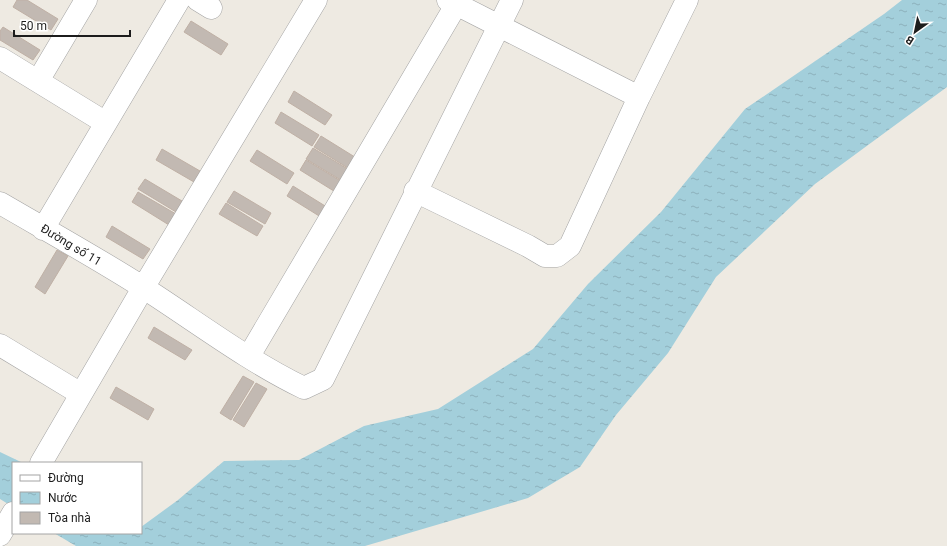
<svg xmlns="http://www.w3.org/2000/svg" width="947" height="546" font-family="Roboto,sans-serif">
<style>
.water{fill:url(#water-ripples)}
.building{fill:#c2b9b2;stroke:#bfb0a5}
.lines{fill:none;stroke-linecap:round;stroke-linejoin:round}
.minor-casing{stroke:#a3a3a3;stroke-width:23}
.minor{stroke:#fff;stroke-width:22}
.labels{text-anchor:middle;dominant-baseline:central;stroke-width:3;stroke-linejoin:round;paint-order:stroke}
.street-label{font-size:12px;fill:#1c1c1c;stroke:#fff}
</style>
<defs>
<pattern id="water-ripples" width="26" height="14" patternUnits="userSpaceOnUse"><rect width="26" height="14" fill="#a3cfdb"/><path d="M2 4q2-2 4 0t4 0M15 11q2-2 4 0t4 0" fill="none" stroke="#8cb1bb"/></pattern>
</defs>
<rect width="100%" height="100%" fill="#eeeae2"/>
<path class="water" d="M 902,0 L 947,0 L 947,87 L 815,184 L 716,277 L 668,353 L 616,415 L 580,467 L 528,498 L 365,546 L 76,546 L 54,533 L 141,533 L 141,527 L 178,500 L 224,461 L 299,460 L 364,426 L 438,409 L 533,349 L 588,284 L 661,212 L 745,109 L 884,14 Z
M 0,452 L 23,463 L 13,463 L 13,507 L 0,499 Z"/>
<path class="building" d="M 17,0 L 27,0 L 58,19 L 51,30 L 13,7 Z
M 191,21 L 228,44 L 221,55 L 184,32 Z
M 3,27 L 40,50 L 33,60 L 0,40 L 0,31 Z
M 294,91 L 332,115 L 325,125 L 288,102 Z
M 281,112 L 319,135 L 312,146 L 275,123 Z
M 321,136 L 358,159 L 351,170 L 314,147 Z
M 313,148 L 351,171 L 344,182 L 306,159 Z
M 162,149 L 200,171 L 194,182 L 156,160 Z
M 257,150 L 294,173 L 287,184 L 250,161 Z
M 306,160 L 344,183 L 337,193 L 300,170 Z
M 145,179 L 182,201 L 176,212 L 138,189 Z
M 293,186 L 330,209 L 324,219 L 287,196 Z
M 234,191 L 271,213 L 265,224 L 227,202 Z
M 138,192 L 176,214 L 169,225 L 132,202 Z
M 226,203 L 263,226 L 257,236 L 219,214 Z
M 112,226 L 150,249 L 143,259 L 106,237 Z
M 57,250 L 68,256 L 45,294 L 35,287 Z
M 154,327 L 192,350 L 185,360 L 148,338 Z
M 243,376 L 254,382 L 231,420 L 220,413 Z
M 256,383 L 267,389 L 244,427 L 233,420 Z
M 116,387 L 154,409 L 148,420 L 110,398 Z"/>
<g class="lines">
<g class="minor-casing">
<path id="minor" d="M 198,0 L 211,8
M 448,0 L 639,97
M 0,58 L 106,123
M 38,81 L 86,0
M 415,191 L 528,246 L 545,256 L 557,256 L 570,246 L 639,97 L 687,0
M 0,203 C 48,231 97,258 144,288 C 197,322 248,361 304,388 L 323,379 L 512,0
M 43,229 L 179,0
M 0,345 L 81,394
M 249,356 L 459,0
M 41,463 L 143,288 L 316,0
M 0,535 L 13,513"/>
</g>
<use href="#minor" class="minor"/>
</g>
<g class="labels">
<g class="street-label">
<text transform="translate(71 245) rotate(31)">Đường số 11</text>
</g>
</g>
<rect x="12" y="462" width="130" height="72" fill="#ffffff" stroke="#a4a4a4"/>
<rect x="20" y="475" width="20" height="6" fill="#ffffff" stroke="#a4a4a4"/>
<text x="48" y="482" font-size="12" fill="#1c1c1c">Đường</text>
<rect x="20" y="492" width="20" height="12" fill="url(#water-ripples)" stroke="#a4a4a4"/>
<text x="48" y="502" font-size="12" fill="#1c1c1c">Nước</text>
<rect x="20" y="512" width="20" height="12" fill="#c2b9b2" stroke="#a4a4a4"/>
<text x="48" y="522" font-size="12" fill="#1c1c1c">Tòa nhà</text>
<g transform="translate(915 32) rotate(213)" stroke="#ffffff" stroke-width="3" paint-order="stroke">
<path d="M0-3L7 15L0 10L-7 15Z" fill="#1c1c1c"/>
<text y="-6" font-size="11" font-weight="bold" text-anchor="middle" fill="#1c1c1c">B</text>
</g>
<path d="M14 30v6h116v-6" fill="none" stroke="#1c1c1c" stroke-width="2"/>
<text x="20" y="30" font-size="12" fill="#1c1c1c" stroke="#ffffff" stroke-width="3" paint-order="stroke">50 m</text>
</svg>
